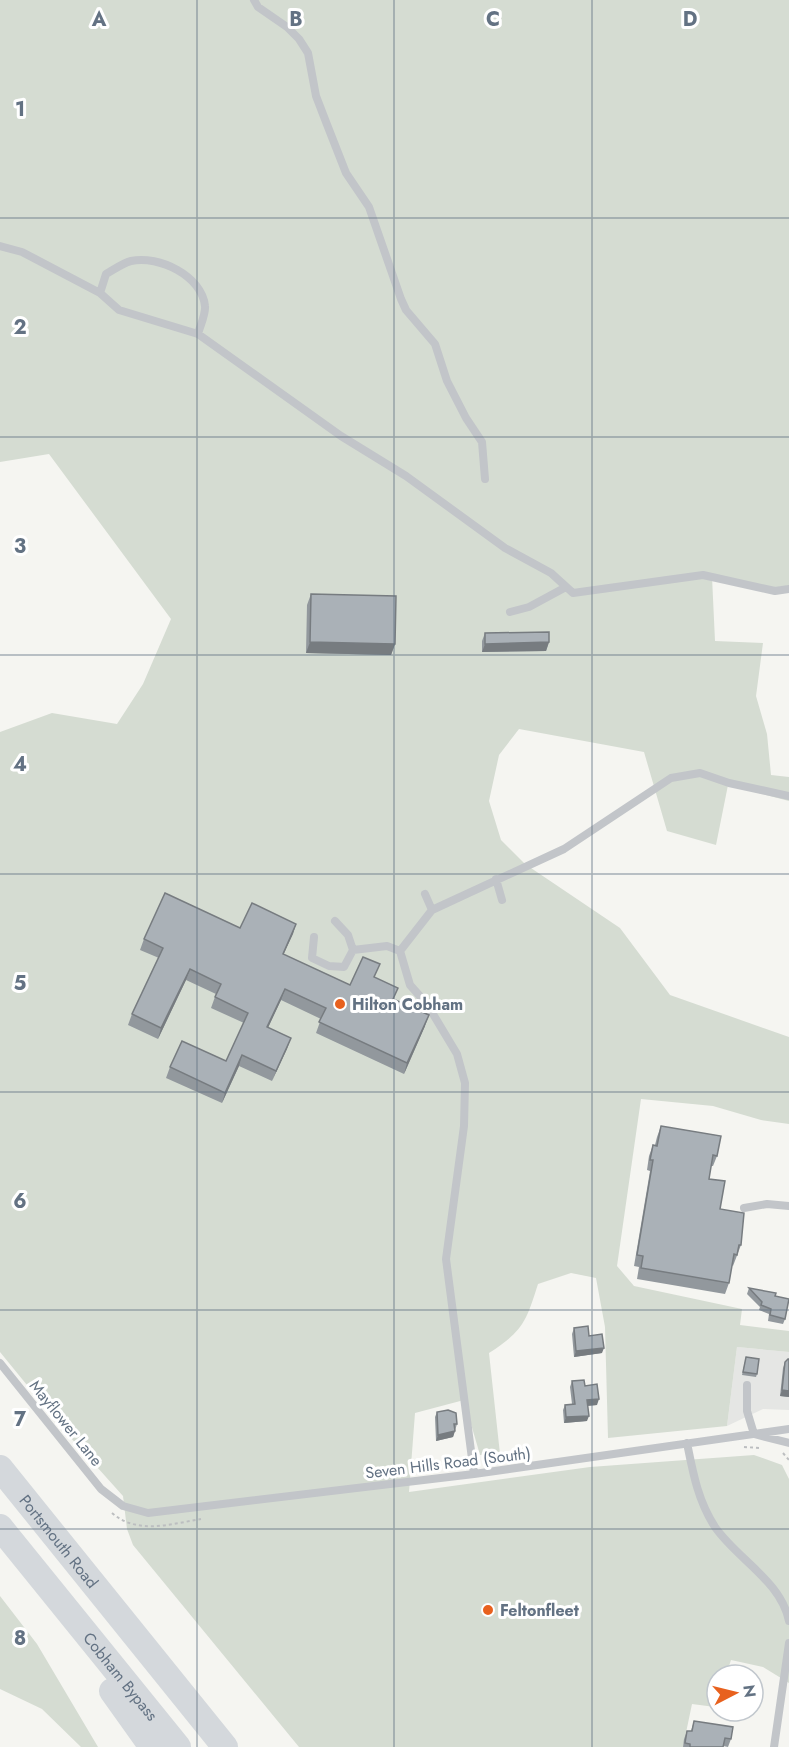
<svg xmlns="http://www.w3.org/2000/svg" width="789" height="1747" font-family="Jost,sans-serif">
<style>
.built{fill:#e5e6e4}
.green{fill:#d5dcd2}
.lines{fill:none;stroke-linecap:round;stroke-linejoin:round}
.path{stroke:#bcbec0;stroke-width:2;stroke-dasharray:3 3;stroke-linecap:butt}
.service{stroke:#c2c5c9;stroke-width:8}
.trunk{stroke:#d4d8dc;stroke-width:26}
.wall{fill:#92989d}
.shaded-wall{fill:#777c80}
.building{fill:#aab1b7;stroke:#777c80;stroke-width:1.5}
.grid{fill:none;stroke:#637283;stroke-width:1.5;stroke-opacity:0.55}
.poi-dot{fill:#e8611e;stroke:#fff;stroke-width:2}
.labels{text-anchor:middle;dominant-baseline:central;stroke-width:6;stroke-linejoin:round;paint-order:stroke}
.poi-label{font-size:16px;font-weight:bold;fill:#637283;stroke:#fff;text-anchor:start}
.street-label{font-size:16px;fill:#637283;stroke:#fff}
.grid-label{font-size:20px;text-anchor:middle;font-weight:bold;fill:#637283;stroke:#fff;stroke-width:6;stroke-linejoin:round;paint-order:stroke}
</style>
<rect width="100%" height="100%" fill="#f5f5f1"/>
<path class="built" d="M 737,1347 L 789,1352 L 789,1410 L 763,1409 L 727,1426 Z"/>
<path class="green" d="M 0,0 L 789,0 L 789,588 L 775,591 L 712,577 L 715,641 L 763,643 L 756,696 L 767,734 L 771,775 L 789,777 L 789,801 L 728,785 L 716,845 L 667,831 L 644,752 L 519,729 L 499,755 L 489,801 L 501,840 L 525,864 L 620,928 L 670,995 L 789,1037 L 789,1124 L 761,1120 L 713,1106 L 641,1099 L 617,1266 L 634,1286 L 742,1309 L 740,1325 L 789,1331 L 789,1352 L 737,1347 L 727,1426 L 608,1438 L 605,1327 L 596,1278 L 571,1273 L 538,1284 C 526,1322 523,1331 489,1353 L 500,1454 L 480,1455 L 464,1400 L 415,1413 L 409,1492 L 590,1467 L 754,1455 L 782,1465 L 789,1479 L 789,1683 L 763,1667 L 731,1660 L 726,1675 L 717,1675 L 715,1707 L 692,1704 L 683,1747 L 299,1747 L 133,1545 L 127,1529 L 123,1496 L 62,1428 L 0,1352 L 0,732 L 52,713 L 117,724 L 143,684 L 171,619 L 49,454 L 0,462 Z
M 0,1596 L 37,1644 L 98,1747 L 81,1747 L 42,1709 L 0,1689 Z"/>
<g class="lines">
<path class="path" d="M 744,1447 L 760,1448
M 783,1453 L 789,1460
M 112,1513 C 137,1535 171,1524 201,1519"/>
<path class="service" d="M 254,0 L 258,7 L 287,27 L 299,39 L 308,53 L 316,96 L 326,122 L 346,173 L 369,207 L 401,299 L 406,310 L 435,344 L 447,381 L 466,418 L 482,442 L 485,479
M 0,246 L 22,252 L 100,293
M 198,334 C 200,326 206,314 205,306 C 202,276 159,255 131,261 C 123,263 113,270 106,274 L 100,293 L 119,310 L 198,334 L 341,436 L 406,476 L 505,548 L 551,573 L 573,593 L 703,575 L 775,591 L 789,589
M 510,612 L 529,607 L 566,587
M 496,879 L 502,900
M 425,894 L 432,910
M 335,921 L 348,935 L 353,950
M 314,937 L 312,958 L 329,966 L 344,967 L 353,950 L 387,946 L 400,951 L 410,985 L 427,1004 L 457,1054 L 465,1083 L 464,1126 L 446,1259 L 474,1474
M 400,951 L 432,910 L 564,849 L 671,778 L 700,773 L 729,783 L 789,796
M 744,1208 L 767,1204 L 789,1206
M 0,1363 L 101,1489 L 123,1506 L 148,1513 L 474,1474 L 789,1429
M 747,1385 L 747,1411 L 754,1434 L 789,1443
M 687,1443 C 693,1473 698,1501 715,1527 C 737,1559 781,1581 789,1621
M 774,1747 L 789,1643"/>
<g class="trunk">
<path id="s1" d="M 0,1468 L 225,1747"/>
<path id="s2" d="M 0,1527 L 178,1747"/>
<path d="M 112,1691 L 152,1747"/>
</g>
</g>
<path class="wall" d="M 311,594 L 395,644 L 391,655 L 306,653 L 307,605 Z
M 485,633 L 549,642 L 546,651 L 482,652 L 482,641 Z
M 296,924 L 283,954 L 350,985 L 375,977 L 394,999 L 425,1026 L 404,1074 L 316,1033 L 321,1019 L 281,1000 L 268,1028 L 291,1038 L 272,1081 L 239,1066 L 222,1103 L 166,1078 L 170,1067 L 226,1061 L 244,1023 L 211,1008 L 216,994 L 186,980 L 158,1039 L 128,1025 L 132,1014 L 159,958 L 140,950 L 144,939 Z
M 661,1126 L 717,1156 L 713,1166 L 711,1166 L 709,1179 L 720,1209 L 741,1245 L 733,1266 L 732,1265 L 729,1283 L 725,1294 L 637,1279 L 639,1267 L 634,1266 L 650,1171 L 647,1170 L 649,1156 L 653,1145 L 655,1145 L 657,1137 Z
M 749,1288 L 775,1296 L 785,1319 L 783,1324 L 768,1321 L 769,1314 L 759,1310 L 760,1307 L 747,1294 Z
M 574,1328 L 589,1336 L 602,1353 L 574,1357 L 572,1334 Z
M 746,1357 L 757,1374 L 756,1377 L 742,1375 Z
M 785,1362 L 789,1397 L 780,1396 L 783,1368 Z
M 572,1381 L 585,1386 L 597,1405 L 587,1406 L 587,1421 L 564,1423 L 563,1410 L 565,1405 L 572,1404 L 570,1387 Z
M 437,1412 L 457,1424 L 453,1437 L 436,1441 L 435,1417 Z
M 694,1721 L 731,1739 L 728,1747 L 723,1746 L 723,1747 L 683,1747 L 684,1739 L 687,1731 L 691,1731 Z"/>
<path class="shaded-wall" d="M 310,642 L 395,644 L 391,655 L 306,653 Z
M 549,642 L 546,651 L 482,652 L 485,644 Z
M 296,924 L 293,934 L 279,964 L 283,954 Z
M 190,969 L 186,980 L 158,1039 L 161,1028 Z
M 285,989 L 281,1000 L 263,1038 L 267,1027 Z
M 429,1015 L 425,1026 L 404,1074 L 407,1063 Z
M 291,1038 L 287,1049 L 272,1081 L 276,1071 Z
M 242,1055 L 239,1066 L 222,1103 L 225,1093 Z
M 604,1348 L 602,1353 L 574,1357 L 576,1351 Z
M 782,1390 L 789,1391 L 789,1397 L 780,1396 Z
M 599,1399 L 597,1405 L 585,1406 L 587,1400 Z
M 589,1416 L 587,1421 L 564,1423 L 566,1417 Z
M 455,1431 L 453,1437 L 436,1441 L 438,1435 Z"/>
<path class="building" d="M 311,594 L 396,596 L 395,644 L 310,642 Z
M 549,632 L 549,642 L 485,644 L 485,633 Z
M 165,893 L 240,928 L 252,903 L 296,924 L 283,954 L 350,985 L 363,957 L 380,964 L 374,977 L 398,988 L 393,999 L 429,1015 L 407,1063 L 319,1022 L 326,1008 L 285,989 L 267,1027 L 291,1038 L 276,1071 L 242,1055 L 225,1093 L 170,1067 L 182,1041 L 226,1061 L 248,1013 L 215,997 L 221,984 L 190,969 L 161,1028 L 132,1014 L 163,948 L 144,939 Z
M 661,1126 L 721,1136 L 717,1156 L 713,1155 L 709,1179 L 725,1181 L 720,1209 L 744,1213 L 741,1245 L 739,1245 L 737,1255 L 734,1254 L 729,1283 L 641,1268 L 643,1256 L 637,1255 L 653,1160 L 650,1160 L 653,1145 L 657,1146 Z
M 749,1288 L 776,1293 L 775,1296 L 789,1299 L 785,1319 L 770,1315 L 771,1309 L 761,1305 L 762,1302 Z
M 588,1326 L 589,1336 L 602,1334 L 604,1348 L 576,1351 L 574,1328 Z
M 746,1357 L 759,1359 L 757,1374 L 743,1372 Z
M 788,1359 L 789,1359 L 789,1391 L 782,1390 L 785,1362 Z
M 584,1380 L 585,1386 L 597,1384 L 599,1399 L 587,1400 L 589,1416 L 566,1417 L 565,1405 L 575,1404 L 572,1381 Z
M 448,1410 L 456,1413 L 457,1424 L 454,1424 L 455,1431 L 438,1435 L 437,1412 Z
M 694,1721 L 733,1727 L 731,1739 L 725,1738 L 723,1747 L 690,1747 L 690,1744 L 685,1743 L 687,1731 L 692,1731 Z"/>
<path class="grid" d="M 197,0 L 197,1747M 394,0 L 394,1747M 592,0 L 592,1747M 0,218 L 789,218M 0,437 L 789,437M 0,655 L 789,655M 0,874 L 789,874M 0,1092 L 789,1092M 0,1310 L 789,1310M 0,1529 L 789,1529"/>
<g class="poi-dot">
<circle cx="340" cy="1004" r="6"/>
<circle cx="488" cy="1610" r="6"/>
</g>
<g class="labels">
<g class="poi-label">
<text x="352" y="1004">Hilton Cobham</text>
<text x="500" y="1610">Feltonfleet</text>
</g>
<g class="street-label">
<text transform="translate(66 1423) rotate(51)">Mayflower Lane</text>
<text transform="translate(448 1463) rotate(-7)">Seven Hills Road (South)</text>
<text stroke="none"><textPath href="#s1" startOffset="94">Portsmouth Road</textPath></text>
<text stroke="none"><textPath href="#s2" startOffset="192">Cobham Bypass</textPath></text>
</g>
</g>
<g class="grid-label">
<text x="99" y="26">A</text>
<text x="296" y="26">B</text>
<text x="493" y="26">C</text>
<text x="690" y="26">D</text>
<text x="20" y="116">1</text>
<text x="20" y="334">2</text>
<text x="20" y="553">3</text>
<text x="20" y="771">4</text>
<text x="20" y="990">5</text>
<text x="20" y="1208">6</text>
<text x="20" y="1426">7</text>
<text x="20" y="1645">8</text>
</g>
<g transform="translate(735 1693) rotate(83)"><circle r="28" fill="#ffffff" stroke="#c1c7cd" stroke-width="1.5"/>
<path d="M0-4.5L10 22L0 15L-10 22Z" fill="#e8611e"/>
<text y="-9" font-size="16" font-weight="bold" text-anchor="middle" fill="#637283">N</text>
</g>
</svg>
